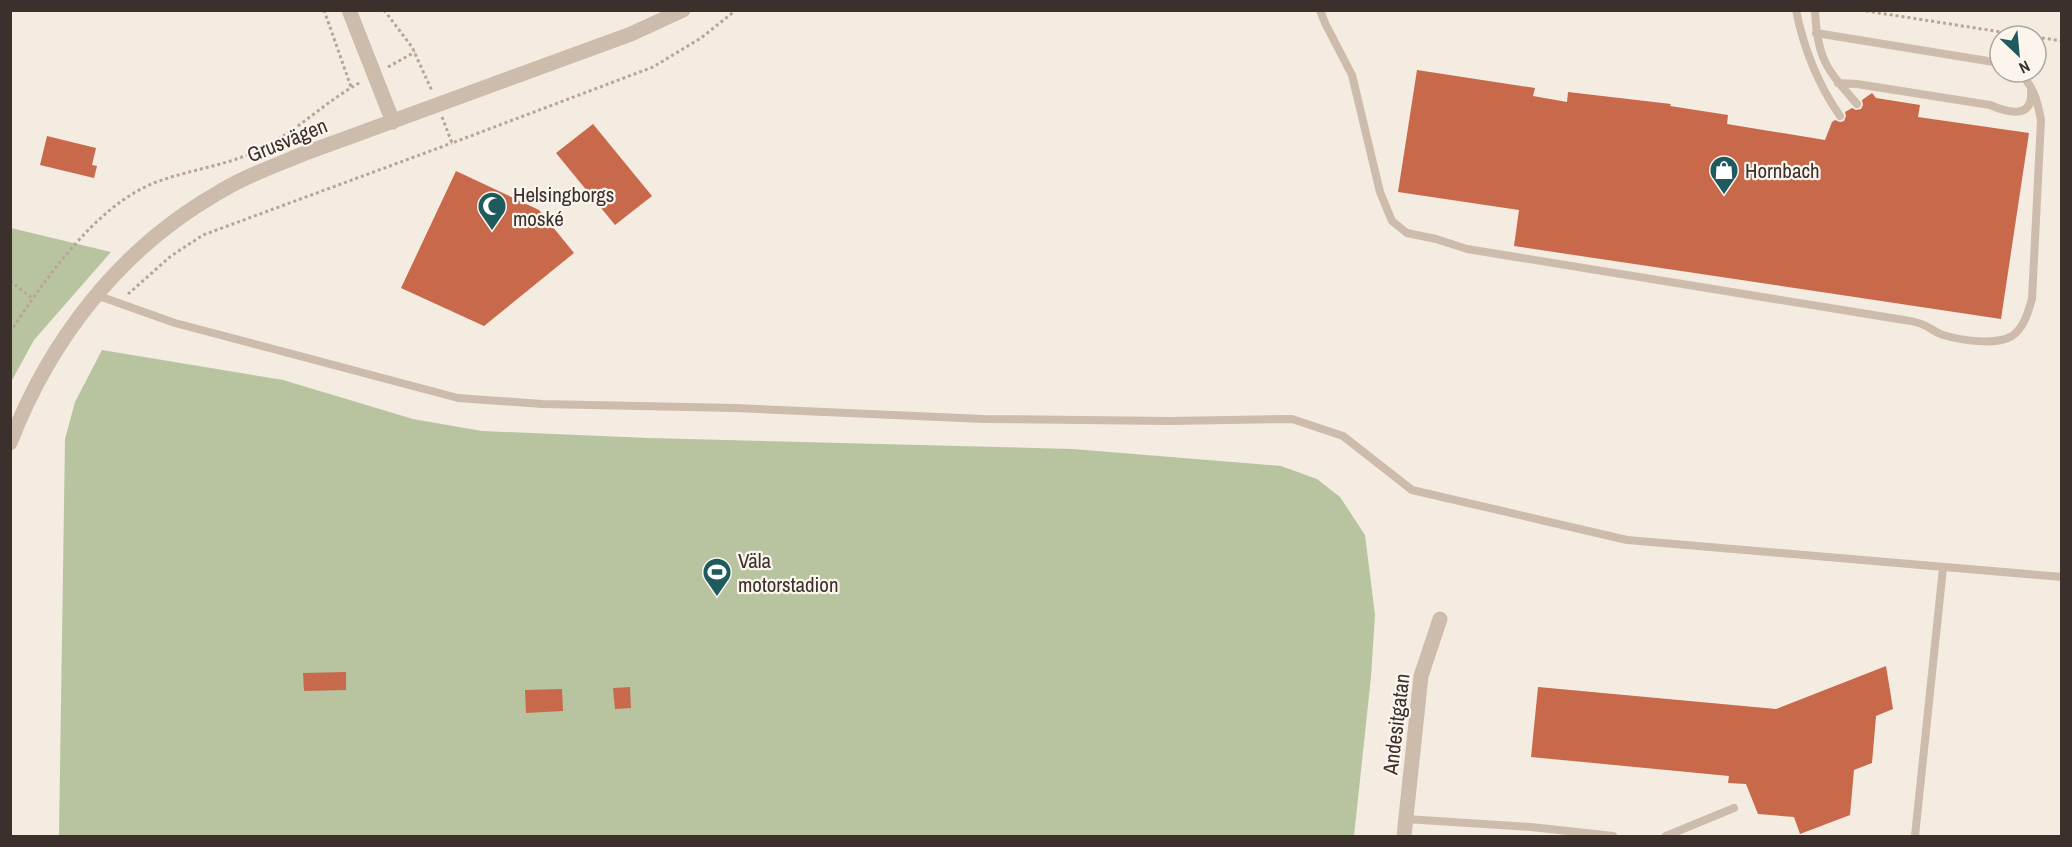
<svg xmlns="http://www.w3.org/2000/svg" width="2072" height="847" font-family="'Archivo Narrow',sans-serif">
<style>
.green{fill:#b8c4a0}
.building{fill:#c8694b}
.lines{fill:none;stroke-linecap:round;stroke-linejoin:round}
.path{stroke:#b9a596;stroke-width:3;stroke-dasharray:3 3;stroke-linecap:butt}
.service{stroke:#cdbbac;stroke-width:8}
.minor{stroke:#cdbbac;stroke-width:15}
.labels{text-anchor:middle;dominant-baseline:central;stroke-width:4.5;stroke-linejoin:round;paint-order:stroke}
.street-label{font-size:21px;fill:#3b302b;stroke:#fbf5ee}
.poi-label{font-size:21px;fill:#3b302b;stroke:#fbf5ee;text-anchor:start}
</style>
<rect width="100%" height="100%" fill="#f4ebe1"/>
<path class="green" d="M 11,228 L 111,252 L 34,340 L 11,382 Z
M 102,350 L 283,380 L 413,419 L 482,431 L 648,438 L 1073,449 L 1281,466 L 1317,479 L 1340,497 L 1365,535 L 1375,615 L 1371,677 L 1354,836 L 59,836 L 65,439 L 75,402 Z"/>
<path class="building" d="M 1417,70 L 1535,88 L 1533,96 L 1567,102 L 1568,92 L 1671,104 L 1670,106 L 1728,115 L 1727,124 L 1825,140 L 1832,122 L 1835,120 L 1840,122 L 1844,121 L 1846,116 L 1845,112 L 1852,108 L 1856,110 L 1861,109 L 1863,105 L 1862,100 L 1872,93 L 1876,98 L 1920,105 L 1918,117 L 2029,133 L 2001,319 L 1514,246 L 1519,210 L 1398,192 Z
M 593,124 L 652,196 L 615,225 L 556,153 Z
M 47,136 L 96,148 L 92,165 L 97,166 L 94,178 L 40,165 Z
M 456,171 L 539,210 L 574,253 L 484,326 L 401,288 Z
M 1886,666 L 1893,709 L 1876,716 L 1872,763 L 1854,770 L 1850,815 L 1800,834 L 1794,817 L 1758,814 L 1746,784 L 1728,783 L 1729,776 L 1531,757 L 1538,687 L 1776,709 Z
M 346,672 L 346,690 L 304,691 L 303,673 Z
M 630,687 L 631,708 L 615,709 L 613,688 Z
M 562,689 L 563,711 L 526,713 L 525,690 Z"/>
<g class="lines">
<path class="path" d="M 324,10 L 351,87
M 384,10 L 412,47 L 432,91
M 1860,10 L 2027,36
M 2036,37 L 2062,41
M 388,67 L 415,52
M 442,117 L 452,143 L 653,67 L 701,38 L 736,10
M 10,281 L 33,299
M 128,294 L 171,256 L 203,235 L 452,143
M 10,332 C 45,280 94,207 154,183 C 190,169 228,166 263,148 C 298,130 326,101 361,82"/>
<path class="service" d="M 1320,10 L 1325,23 L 1352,75 L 1380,192 L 1392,221 L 1407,233 L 1436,239 L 1467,249 L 1904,320 C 1911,321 1919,322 1926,326 C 1932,329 1937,333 1943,335 C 1960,340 1996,346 2012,336 C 2024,328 2028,312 2032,299 L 2041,120 C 2038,103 2033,81 2016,72
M 1796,10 C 1804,50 1817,83 1840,116
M 1815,10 C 1817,58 1826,69 1857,104
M 1816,33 L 2000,63
M 1838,83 L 1857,84 L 1990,105 C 2006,112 2033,120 2031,92
M 96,295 L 175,323 L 458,398 L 542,404 L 735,408 L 984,419 L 1169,421 L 1292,419 L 1343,436 L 1412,490 L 1627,540 L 2062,577
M 1406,819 L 1531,827 L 1613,836
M 1666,836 L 1734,808
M 1915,836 L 1943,568"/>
<path class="minor" d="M 349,10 L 393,122
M 10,443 C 50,340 119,250 216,194 C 243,177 274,166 303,154 L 631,34 L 683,10
M 1404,836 L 1421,676 L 1440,619"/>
</g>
<defs>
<g id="shop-pin" transform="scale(1.5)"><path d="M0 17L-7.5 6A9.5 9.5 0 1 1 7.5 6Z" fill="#1f5a5e" stroke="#fbf5ee"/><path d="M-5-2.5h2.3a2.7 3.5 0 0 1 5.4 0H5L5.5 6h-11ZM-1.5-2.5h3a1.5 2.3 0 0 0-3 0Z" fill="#fff"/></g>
<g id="mosque-pin" transform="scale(1.5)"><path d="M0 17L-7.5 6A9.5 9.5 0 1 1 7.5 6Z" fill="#1f5a5e" stroke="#fbf5ee"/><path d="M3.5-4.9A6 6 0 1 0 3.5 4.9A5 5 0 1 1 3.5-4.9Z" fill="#fff"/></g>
<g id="stadium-pin" transform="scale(1.5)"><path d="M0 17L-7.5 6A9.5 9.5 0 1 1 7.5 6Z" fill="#1f5a5e" stroke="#fbf5ee"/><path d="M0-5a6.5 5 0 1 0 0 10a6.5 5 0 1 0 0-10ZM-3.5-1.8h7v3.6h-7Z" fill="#fff"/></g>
</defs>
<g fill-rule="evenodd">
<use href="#shop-pin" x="1724" y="170"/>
<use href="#mosque-pin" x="492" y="206"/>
<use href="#stadium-pin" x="717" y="572"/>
</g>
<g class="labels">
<g class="street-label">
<text transform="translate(287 140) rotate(-22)">Grusvägen</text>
<text transform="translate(1396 724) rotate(-83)">Andesitgatan</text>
</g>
<g class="poi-label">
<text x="1745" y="170">Hornbach</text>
<text x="513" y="194">Helsingborgs<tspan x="513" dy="24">moské</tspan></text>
<text x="738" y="560">Väla<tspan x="738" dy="24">motorstadion</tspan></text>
</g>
</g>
<rect width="2072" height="847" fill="none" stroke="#3b302b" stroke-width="24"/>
<g transform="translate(2018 54) rotate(154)"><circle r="28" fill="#fbf5ee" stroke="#aea6a0" stroke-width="1.5"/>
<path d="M0-4.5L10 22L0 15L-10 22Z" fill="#1f5a5e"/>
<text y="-9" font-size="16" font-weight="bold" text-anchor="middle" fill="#3b302b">N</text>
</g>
</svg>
